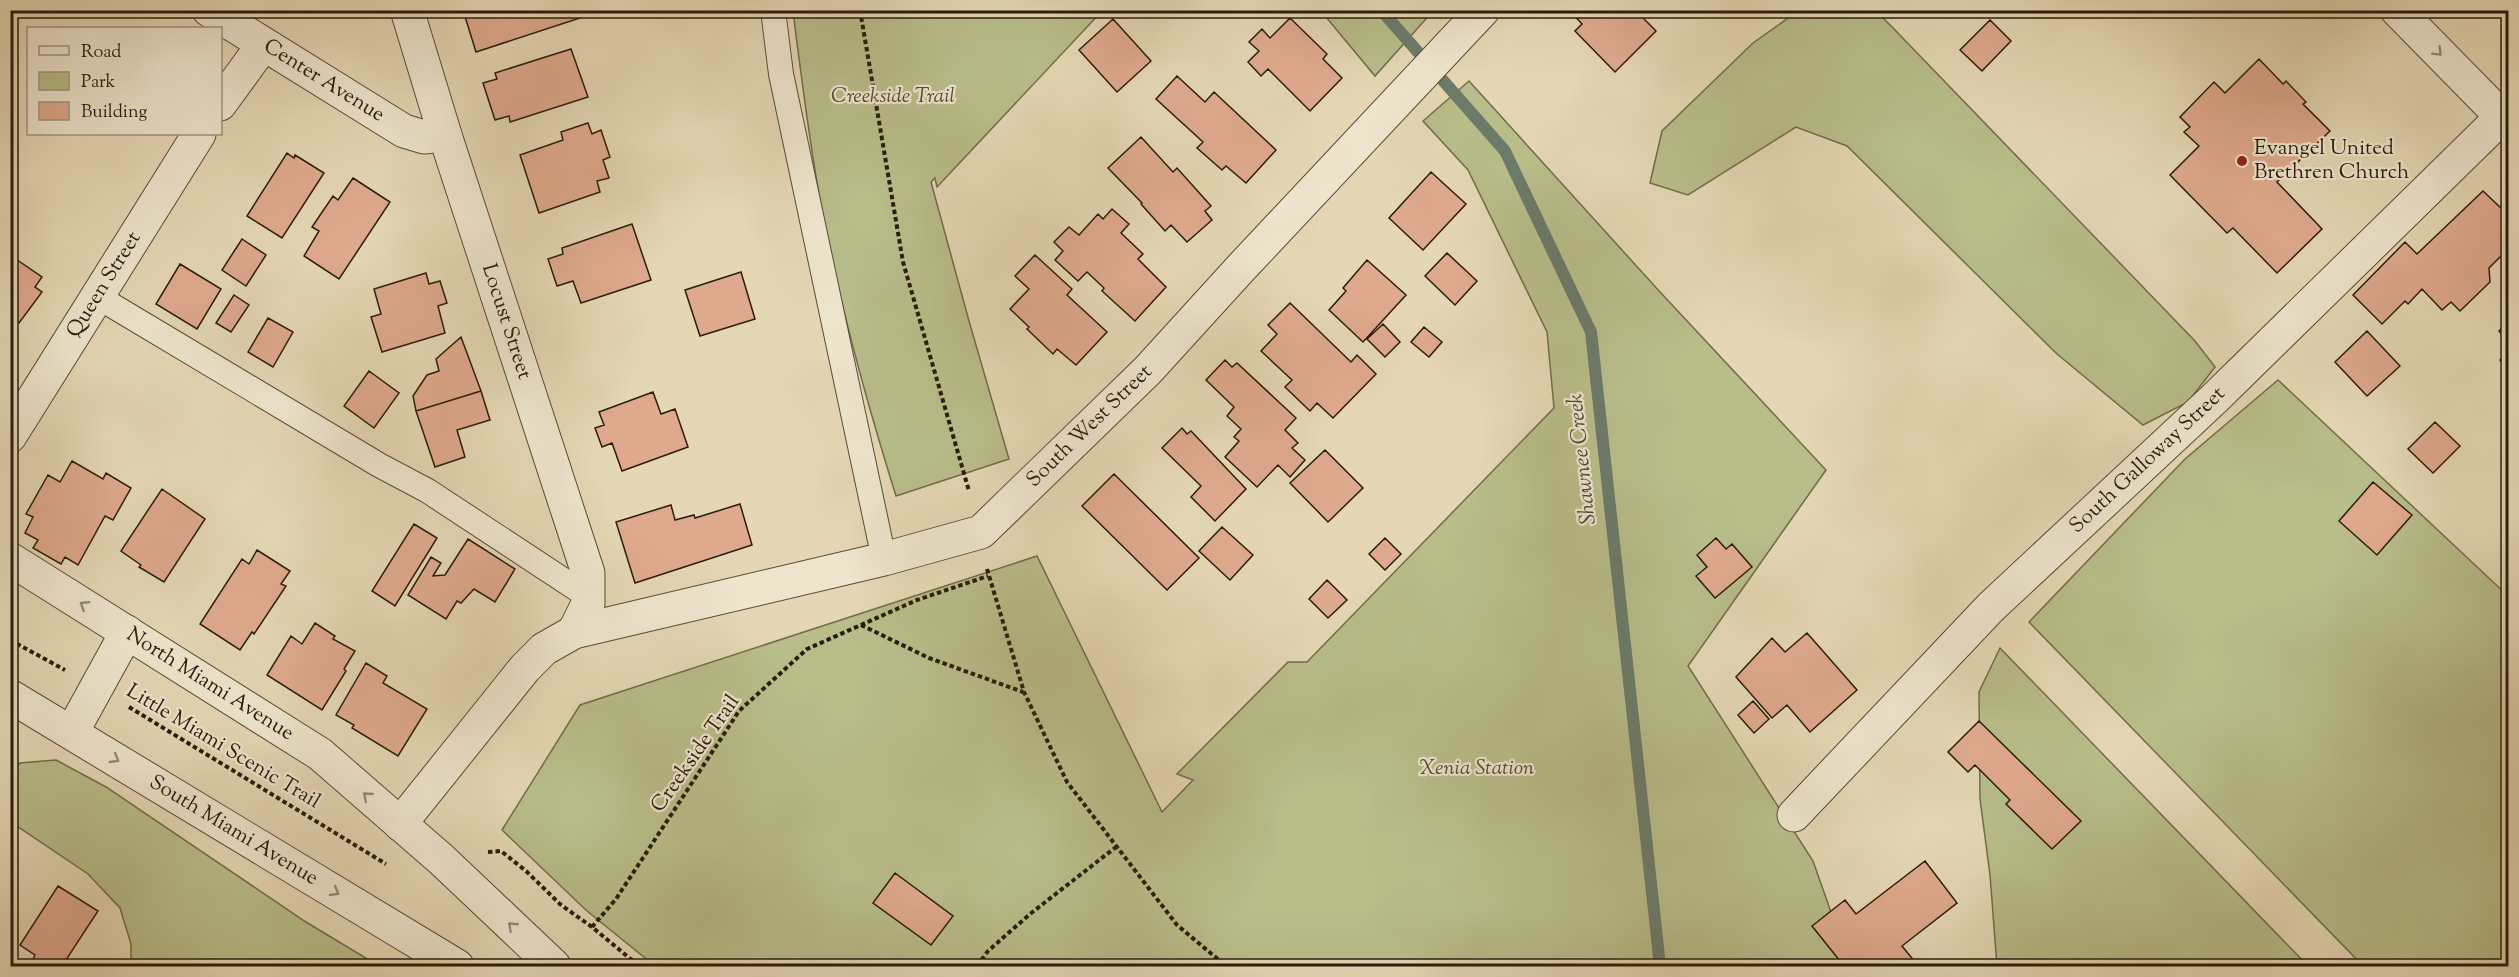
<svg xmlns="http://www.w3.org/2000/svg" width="2519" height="977" font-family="'Sorts Mill Goudy',serif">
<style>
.green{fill:#b8bd8a;stroke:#716c4a;stroke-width:1.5}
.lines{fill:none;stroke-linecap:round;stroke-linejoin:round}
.stream{stroke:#6b7b6a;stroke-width:12}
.building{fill:#dfa98d;stroke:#2a1c0b;stroke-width:1.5}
.service-casing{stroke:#594b35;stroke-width:26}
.minor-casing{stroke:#594b35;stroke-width:35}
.path{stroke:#2a1c0b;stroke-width:4;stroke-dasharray:4.5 3;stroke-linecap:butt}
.service{stroke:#eee5ce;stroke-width:24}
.minor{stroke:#eee5ce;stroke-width:33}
.oneway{stroke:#968b76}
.poi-dot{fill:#8f2418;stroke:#eee5ce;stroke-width:2}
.labels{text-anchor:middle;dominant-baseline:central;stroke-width:4.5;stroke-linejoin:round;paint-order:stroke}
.street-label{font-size:21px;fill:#2a1c0b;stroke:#eee5ce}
.park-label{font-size:21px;font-style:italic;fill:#554c31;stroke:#eee5ce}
.poi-label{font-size:21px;fill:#2a1c0b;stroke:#eee5ce;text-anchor:start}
.water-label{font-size:22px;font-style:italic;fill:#4a4b3b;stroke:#eee5ce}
</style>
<rect width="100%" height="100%" fill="#e5d7b4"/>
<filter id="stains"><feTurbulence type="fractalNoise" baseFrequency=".00333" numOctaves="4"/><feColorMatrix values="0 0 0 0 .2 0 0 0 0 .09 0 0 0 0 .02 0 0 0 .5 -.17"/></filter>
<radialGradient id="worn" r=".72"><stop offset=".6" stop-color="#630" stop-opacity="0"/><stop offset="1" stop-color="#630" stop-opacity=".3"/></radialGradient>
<path class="green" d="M 793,11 L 1102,11 L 937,187 L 935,178 L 931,182 L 969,321 L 1009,459 L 896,496 C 866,400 839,303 821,205 C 809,140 801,75 793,11 Z
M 1321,11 L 1433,11 L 1375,76 Z
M 1798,11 L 1876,11 L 1894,29 L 2195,341 L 2215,367 L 2188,402 L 2143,425 L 2057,354 L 1847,146 L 1796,127 L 1688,195 L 1650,183 L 1662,131 L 1753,43 Z
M 1469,81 L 1660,292 L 1826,470 L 1688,666 L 1813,861 L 1850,966 L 655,966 L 587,911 L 502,830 L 580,705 L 1037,556 L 1162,812 L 1193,780 L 1177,774 L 1288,662 L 1307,662 L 1554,408 L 1547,332 L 1468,170 L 1423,121 Z
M 2278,380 L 2508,596 L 2508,966 L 2363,966 L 2029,622 L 2185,459 Z
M 2000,648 L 2308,966 L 1997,966 L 1990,875 L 1980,799 L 1979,692 Z
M 56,760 L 106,787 L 306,922 L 379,966 L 131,966 L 131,944 L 120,908 L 88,874 L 11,822 L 11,773 L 20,763 Z"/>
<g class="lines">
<path class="stream" d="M 1381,10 L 1505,151 L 1591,332 L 1660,966"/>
</g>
<path class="building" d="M 463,10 L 584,10 L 586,16 L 476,52 Z
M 1569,10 L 1635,10 L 1656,31 L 1615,72 L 1575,31 L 1582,24 Z
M 1290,18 L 1327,54 L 1323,59 L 1342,78 L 1310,111 L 1268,69 L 1261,76 L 1248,62 L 1259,51 L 1249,42 L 1262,29 L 1270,38 Z
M 1113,19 L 1151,61 L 1117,92 L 1079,50 Z
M 1990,20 L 2011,41 L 1982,71 L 1960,50 Z
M 571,49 L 588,97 L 510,122 L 509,116 L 495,120 L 483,83 L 497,79 L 495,73 Z
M 2259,59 L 2283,84 L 2286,81 L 2306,102 L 2303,104 L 2330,131 L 2277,182 L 2322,229 L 2277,273 L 2233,228 L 2227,233 L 2170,175 L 2199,146 L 2184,132 L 2190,127 L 2180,117 L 2214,82 L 2225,93 Z
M 1177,76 L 1205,102 L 1214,92 L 1276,150 L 1246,183 L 1226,166 L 1222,170 L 1197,148 L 1203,142 L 1156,99 Z
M 588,123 L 592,134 L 601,130 L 610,157 L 603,160 L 609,178 L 597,181 L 600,192 L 539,213 L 520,155 L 563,140 L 561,132 Z
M 1141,137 L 1173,172 L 1177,168 L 1211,206 L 1205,211 L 1212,220 L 1187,242 L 1171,225 L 1165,231 L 1141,204 L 1142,203 L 1108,168 Z
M 287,153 L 294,158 L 295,155 L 324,173 L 282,238 L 247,216 Z
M 1431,172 L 1466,204 L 1423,250 L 1389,218 Z
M 353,178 L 390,202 L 339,279 L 304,256 L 319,231 L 312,227 L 333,196 L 338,200 Z
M 2483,191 L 2502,209 L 2505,207 L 2508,211 L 2508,249 L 2489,268 L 2490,282 L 2460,311 L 2451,302 L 2442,310 L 2422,289 L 2408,304 L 2405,301 L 2382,324 L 2353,295 L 2405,242 L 2417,254 Z
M 1112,209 L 1129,224 L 1121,233 L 1143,254 L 1138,259 L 1166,287 L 1135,321 L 1102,291 L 1104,288 L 1087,272 L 1078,281 L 1055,260 L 1063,251 L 1054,242 L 1069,227 L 1079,235 L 1098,214 L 1103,219 Z
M 632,224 L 651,280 L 581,303 L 573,281 L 557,286 L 548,259 L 563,254 L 562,248 Z
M 242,239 L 266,255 L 246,286 L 222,270 Z
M 1447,253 L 1477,281 L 1455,305 L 1425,276 Z
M 10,255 L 42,277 L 35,287 L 42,292 L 19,323 L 15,320 L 10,326 Z
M 1035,255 L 1072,289 L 1067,295 L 1107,332 L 1076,365 L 1057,349 L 1053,354 L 1027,329 L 1029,327 L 1010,309 L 1029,289 L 1015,276 Z
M 1367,260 L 1406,295 L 1363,342 L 1329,310 L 1346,291 L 1343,288 Z
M 180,264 L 221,289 L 197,329 L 156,304 Z
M 741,272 L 755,319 L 700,336 L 685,290 Z
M 426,273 L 429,284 L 440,281 L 447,303 L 438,306 L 445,333 L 382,352 L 371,317 L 381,314 L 374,289 Z
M 234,295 L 249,305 L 231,332 L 216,323 Z
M 1290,303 L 1351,362 L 1357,355 L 1376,374 L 1333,418 L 1317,403 L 1310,411 L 1285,387 L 1292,380 L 1261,351 L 1277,334 L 1268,325 Z
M 268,318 L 293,332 L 273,367 L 248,352 Z
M 2508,322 L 2508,341 L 2499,331 Z
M 1383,324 L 1400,342 L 1385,357 L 1367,339 Z
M 1424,327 L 1442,342 L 1429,357 L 1411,342 Z
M 2367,331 L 2400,366 L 2367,396 L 2335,362 Z
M 461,337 L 481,391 L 416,411 L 413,396 L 427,375 L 439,371 L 436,359 Z
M 2508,352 L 2508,369 L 2500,360 Z
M 1225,360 L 1232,367 L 1237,363 L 1296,418 L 1285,430 L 1298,443 L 1292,448 L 1305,460 L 1290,477 L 1278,465 L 1257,487 L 1225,457 L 1239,441 L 1234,437 L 1241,429 L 1227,416 L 1234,407 L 1206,380 Z
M 369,371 L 399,393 L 374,428 L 344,406 Z
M 481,391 L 490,420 L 457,430 L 465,457 L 435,467 L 416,411 Z
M 653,392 L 661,414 L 675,409 L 688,447 L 622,471 L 612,443 L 602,447 L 595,428 L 604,425 L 599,412 Z
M 2435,422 L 2460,446 L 2433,473 L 2408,449 Z
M 1182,428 L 1187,434 L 1191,431 L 1246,489 L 1215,521 L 1191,497 L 1201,486 L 1162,448 Z
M 1325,450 L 1363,488 L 1328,522 L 1290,483 Z
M 72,461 L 103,479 L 106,473 L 131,488 L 113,520 L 105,516 L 78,565 L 65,557 L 61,564 L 33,548 L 38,540 L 25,533 L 33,517 L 26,514 L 48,475 L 60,482 Z
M 1114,474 L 1199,558 L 1167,590 L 1082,506 Z
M 2373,482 L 2412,515 L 2377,555 L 2339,521 Z
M 162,489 L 205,519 L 164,582 L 139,567 L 141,565 L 121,551 Z
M 740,504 L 752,545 L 635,583 L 616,522 L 671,505 L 675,520 L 694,515 L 695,518 Z
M 414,524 L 437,538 L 395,606 L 372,591 Z
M 1222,527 L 1253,555 L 1230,580 L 1199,551 Z
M 1385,538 L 1401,554 L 1385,570 L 1369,554 Z
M 1716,538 L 1726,549 L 1732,544 L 1752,567 L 1715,598 L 1696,576 L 1707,567 L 1697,555 Z
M 468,539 L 515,569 L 495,602 L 474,589 L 461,603 L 457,601 L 446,619 L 408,595 L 431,557 L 441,563 L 433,576 L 445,575 Z
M 257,550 L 290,571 L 281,584 L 286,586 L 254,634 L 252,632 L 240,650 L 200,624 L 242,559 L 249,564 Z
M 1327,580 L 1347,600 L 1328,618 L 1309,599 Z
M 315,623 L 335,636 L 333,639 L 355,651 L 344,669 L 346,671 L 322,710 L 267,675 L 291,636 L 302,644 Z
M 1807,633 L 1857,690 L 1810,732 L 1787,705 L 1772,718 L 1736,677 L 1772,638 L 1785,652 Z
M 366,663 L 387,676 L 383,683 L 427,709 L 398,756 L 352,728 L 354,725 L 336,715 Z
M 1753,701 L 1769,719 L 1754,733 L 1738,715 Z
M 1979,721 L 2081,821 L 2052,849 L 2006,804 L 2010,800 L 1975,765 L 1968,772 L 1948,752 Z
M 1925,861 L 1957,903 L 1902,946 L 1916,963 L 1912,966 L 1844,966 L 1812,926 L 1845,900 L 1856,914 Z
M 895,873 L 953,916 L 931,945 L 873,903 Z
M 58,886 L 98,911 L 62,966 L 56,966 L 47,961 L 42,966 L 32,961 L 35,955 L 20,945 Z"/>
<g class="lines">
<g class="service-casing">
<path id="service" d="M 773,10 L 781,74 L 884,559
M 98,297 L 379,465 L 428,491 L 589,597"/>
</g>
<g class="minor-casing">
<g id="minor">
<path id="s1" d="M 209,10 L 404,131 L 424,137 L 445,135"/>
<path id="s2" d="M 407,10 L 445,135 L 588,573 L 588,604 L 574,632"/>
<path d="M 2397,10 L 2508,123"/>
<path d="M 220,104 L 263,45"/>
<path id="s3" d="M 10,436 L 199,134"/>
<path id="s4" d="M 10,559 L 320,754 L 442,860 L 554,966"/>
<path id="s5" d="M 10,696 L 457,966"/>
<path d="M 72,732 L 127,632"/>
<path id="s6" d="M 1794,815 L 1991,607 L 2214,399 L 2508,111"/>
<path id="s7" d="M 400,824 L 525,668 L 544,649 L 574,632 L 884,559 L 981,532 L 1148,370 L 1240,269 L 1483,10"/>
</g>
</g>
<path class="path" d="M 860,10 L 903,262 L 969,491
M 987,569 L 1024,692 L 1067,782 L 1177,925 L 1226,966
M 861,625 L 929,658 L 1023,692
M 10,640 L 65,670
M 129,707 L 386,864
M 488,852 L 501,851 L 526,871 L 561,905 L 592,927 L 639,966
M 592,927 L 616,899 L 739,711 L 807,649 L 917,600 L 988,576
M 977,966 L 988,951 L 1030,914 L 1116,847"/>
<use href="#service" class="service"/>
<use href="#minor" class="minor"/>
</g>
<defs><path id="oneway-chevron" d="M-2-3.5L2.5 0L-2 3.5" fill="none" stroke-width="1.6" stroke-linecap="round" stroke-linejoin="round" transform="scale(1.5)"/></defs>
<g class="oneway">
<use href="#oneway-chevron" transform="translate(2438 52) rotate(45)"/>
<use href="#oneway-chevron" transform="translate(84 605) rotate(-148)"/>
<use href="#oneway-chevron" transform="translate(115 759) rotate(31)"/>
<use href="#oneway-chevron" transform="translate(367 796) rotate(-139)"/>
<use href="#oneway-chevron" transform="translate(335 892) rotate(31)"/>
<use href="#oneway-chevron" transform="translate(512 926) rotate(-137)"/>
</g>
<circle class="poi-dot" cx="2242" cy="161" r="6"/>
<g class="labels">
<g class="street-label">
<text stroke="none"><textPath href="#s1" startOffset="135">Center Avenue</textPath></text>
<text stroke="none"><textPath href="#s3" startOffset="178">Queen Street</textPath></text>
<text stroke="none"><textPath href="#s2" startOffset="327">Locust Street</textPath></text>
<text stroke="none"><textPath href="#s7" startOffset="832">South West Street</textPath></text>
<text stroke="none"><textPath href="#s6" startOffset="501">South Galloway Street</textPath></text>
<text stroke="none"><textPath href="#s4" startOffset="236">North Miami Avenue</textPath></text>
<text transform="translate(223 747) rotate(31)">Little Miami Scenic Trail</text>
<text transform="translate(696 754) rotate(-55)">Creekside Trail</text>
<text stroke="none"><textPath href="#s5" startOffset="261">South Miami Avenue</textPath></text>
</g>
<g class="park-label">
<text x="893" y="97">Creekside Trail</text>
<text x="1477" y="769">Xenia Station</text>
</g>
<g class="poi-label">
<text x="2254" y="149">Evangel United<tspan x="2254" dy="24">Brethren Church</tspan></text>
</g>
<g class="water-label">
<text transform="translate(1583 459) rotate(-96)">Shawnee Creek</text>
</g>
</g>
<rect width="2519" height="977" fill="none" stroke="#e5d7b4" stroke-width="36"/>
<rect x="12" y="12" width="2495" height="953" fill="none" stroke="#2a1c0b" stroke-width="3"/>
<rect x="18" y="18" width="2483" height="941" fill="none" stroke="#2a1c0b" stroke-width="1.5"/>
<rect x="27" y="27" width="195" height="108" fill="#eee5ce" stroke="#a09580" stroke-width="1.5"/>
<rect x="39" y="46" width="30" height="9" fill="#eee5ce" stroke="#a09580" stroke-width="1.5"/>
<text x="81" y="57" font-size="18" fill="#2a1c0b">Road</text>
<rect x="39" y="72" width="30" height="18" fill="#b8bd8a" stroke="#a09580" stroke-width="1.5"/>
<text x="81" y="87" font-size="18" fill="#2a1c0b">Park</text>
<rect x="39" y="102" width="30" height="18" fill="#dfa98d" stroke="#a09580" stroke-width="1.5"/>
<text x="81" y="117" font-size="18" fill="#2a1c0b">Building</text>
<rect width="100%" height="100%" filter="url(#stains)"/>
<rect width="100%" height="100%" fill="url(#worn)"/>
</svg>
